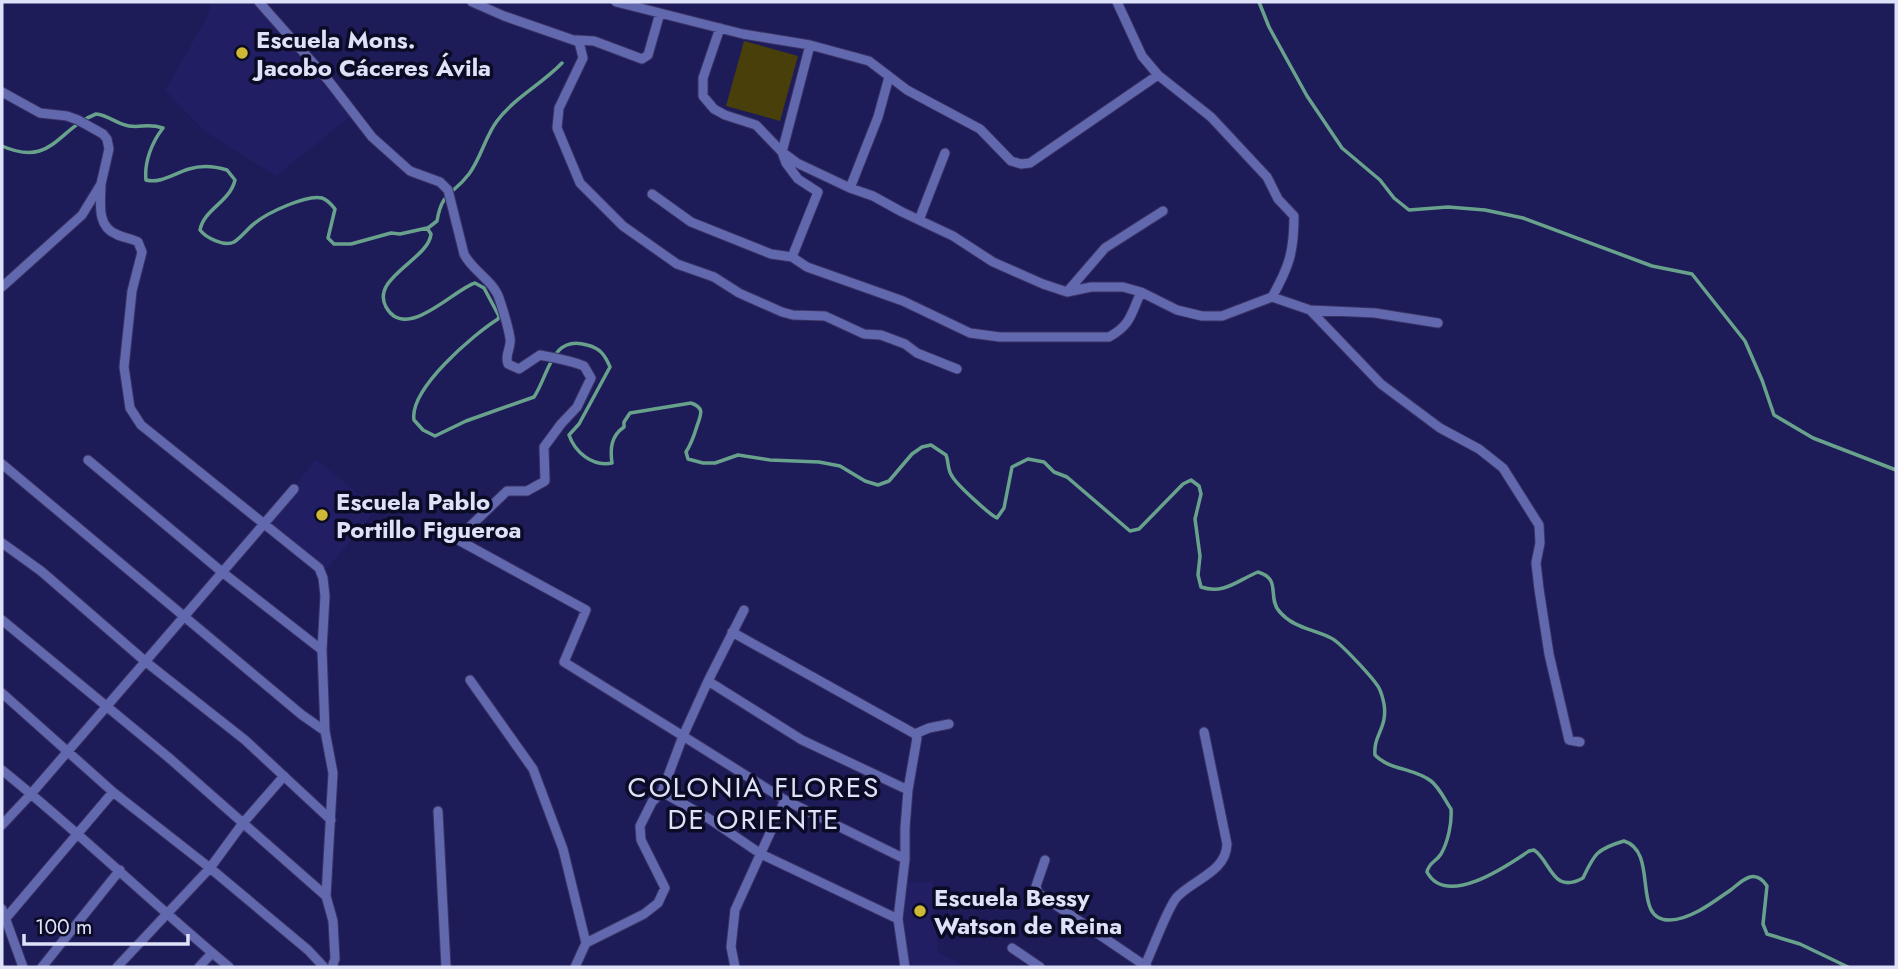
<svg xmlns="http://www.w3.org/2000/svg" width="1898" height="969" font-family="Jost,sans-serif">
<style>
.built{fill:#221e63}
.grass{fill:#493f0b}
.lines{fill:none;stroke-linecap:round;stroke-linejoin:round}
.stream{stroke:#69a28c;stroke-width:3.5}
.minor-casing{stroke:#393265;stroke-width:11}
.minor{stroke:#6268ad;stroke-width:9}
.poi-dot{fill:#d0b837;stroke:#0b0b25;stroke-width:2.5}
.labels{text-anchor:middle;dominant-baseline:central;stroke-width:7;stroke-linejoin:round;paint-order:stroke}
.poi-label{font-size:24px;font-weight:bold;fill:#dee2f9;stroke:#0b0b25;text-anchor:start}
.quarter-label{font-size:28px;letter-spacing:2px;fill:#dee2f9;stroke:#0b0b25}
</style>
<rect width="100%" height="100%" fill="#1d1b58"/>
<path class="built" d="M 211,2 L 252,2 L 351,116 L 276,176 L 205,132 L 165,90 L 207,17 Z
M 316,459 L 377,509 L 327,569 L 267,521 Z
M 933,882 L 938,953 L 968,967 L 908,967 L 903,938 L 906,883 Z"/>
<path class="grass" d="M 744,41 L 798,56 L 780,121 L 726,106 Z"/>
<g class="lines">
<path class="stream" d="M 1259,2 L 1269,27 L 1307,96 L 1342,148 L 1380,180 L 1394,198 L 1409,210 L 1448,207 L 1485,210 L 1523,218 L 1652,266 L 1692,274 L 1745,341 L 1762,380 L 1774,415 L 1813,438 L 1896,470
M 2,146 C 52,168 57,129 96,114 C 108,115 117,124 129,126 C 142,128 147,123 163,128 C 152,142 144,162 146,180 C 160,184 175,173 189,169 C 202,165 214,166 227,170 L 235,180 C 230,202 204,209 200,230 C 206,238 225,247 234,242 C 242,237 248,228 255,223 C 267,213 307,194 322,198 C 328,200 331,204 335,209 L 328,238 L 334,244 L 351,244 L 391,233 L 400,234 L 427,228 L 431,234 C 429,259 370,278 386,307 C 406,343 454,289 475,283 L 484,288 L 499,316 L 498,319 C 474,334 409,389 414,420 L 423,430 L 435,436 L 466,421 L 534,397 C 549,375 551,334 587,345 C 600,348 605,355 610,367 L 579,424 L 569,435 C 575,452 592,467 612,463 C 610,448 611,436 624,427 L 624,422 L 630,413 L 691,403 C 705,408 701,414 697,426 C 694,436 692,443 686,452 L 688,459 L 703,463 L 715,463 L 738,455 L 770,460 L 819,462 L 840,466 L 865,481 L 878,485 L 889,481 L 912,454 L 922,447 L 931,445 L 946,455 C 949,462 947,469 952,476 C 956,484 990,515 997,518 L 1004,508 L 1012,467 L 1028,459 L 1044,462 L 1054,472 L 1067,477 L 1130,531 L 1139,529 L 1183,484 L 1191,480 L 1199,486 L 1201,494 L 1195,519 L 1200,556 L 1198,575 L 1201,587 C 1224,595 1238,580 1258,572 C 1282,579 1267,597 1279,611 C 1293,628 1313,629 1331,638 C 1340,642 1374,679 1379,688 C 1381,692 1383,699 1384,704 C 1388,728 1373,735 1375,755 C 1389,770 1414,768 1431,781 C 1439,787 1445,800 1451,809 C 1452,823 1448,842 1441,854 C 1436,862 1429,862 1427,872 C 1446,908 1507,866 1529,851 L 1534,850 C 1551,861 1552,895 1583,878 C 1594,855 1596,849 1624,841 C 1660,852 1630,921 1670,920 C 1691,920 1716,900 1732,889 C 1737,885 1743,879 1750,877 C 1758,875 1763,880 1767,886 L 1763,924 L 1767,934 L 1800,944 L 1848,967
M 428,228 L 437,221 C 442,191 452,196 469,174 C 481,158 485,137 497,121 C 514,98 542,84 562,63"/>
<g class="minor-casing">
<path id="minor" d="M 259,2 L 328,80 L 372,137 L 410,171 L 440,182 L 448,190 L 464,254 C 473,272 495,281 500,301 C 504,313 508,326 510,338 C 512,347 504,355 508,364 L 519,369 L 540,355 C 555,358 569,360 584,366 L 591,378 L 577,407 L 561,424 L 544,447 L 545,481 L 527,491 L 507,491 L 458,538 L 460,541 L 586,610 L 564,662 L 683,736 L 662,792 L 652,802 L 640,826 L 641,840 L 665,888 L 658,903 L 644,914 L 586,943
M 472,2 L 504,16 L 579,42 L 583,58 L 559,108 L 557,128 L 580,183 L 623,226 L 677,264 L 714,277 L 739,293 L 782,312 L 793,315 L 825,316 L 864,334 L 881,335 L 905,344 L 917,353 L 957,369
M 616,2 L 743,34 L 810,45 L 869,61 L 907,90 L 980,129 L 1011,161 L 1021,164 L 1030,163 L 1158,75
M 720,28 L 703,78 L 703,96 L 714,109 L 725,115 L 756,125 L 782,152 L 797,163 L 850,188 L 873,196 L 902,212 L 953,236 L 993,262 L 1043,284 L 1067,292 L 1091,287 L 1123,287 L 1141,292 L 1177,310 L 1202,316 L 1222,316 L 1272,297 C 1289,267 1294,252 1294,216 L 1278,199 L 1267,177 L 1211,117 L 1158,75 L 1142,56 L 1117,2
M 576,40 L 594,41 L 642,59 L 648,55 L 660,13
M 2,92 L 40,113 L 67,116 L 78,120 L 103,134 L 107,139 L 109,149 L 101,184 L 82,215 L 2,287
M 101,184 C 101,202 96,226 116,234 C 123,238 131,238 138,242 L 142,252 L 132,291 L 124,367 L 130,408 L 141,425 L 319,568 L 323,578 L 325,596 L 322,650 L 325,731 L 333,773 L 326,896 L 333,921 L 335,959 L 332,967
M 850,188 L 878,117 L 889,77
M 652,194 L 691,222 L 771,254 L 792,257 L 807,267 L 903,301 L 970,333 L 1000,337 L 1109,337 C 1131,325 1131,314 1141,292
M 919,220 L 945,153
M 792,257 L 818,192 L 798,179 L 786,163 L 782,152 L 810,45
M 1067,292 L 1105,248 L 1163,211
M 1272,297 L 1310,310 L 1375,313 L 1438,323
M 1310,310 L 1381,384 L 1440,428 L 1479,449 L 1503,468 L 1539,525 L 1540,543 L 1536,563 L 1539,589 L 1549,654 L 1569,740 L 1580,742
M 88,460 L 222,572 L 322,650
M 2,464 L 302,715 L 325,731
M 2,543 L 41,571 L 146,662 L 245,740 L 331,820
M 744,610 L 708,681 L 683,736 L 785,800 L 905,859
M 2,620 L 168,757 L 326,896
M 732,632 L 915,734
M 470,680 L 533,769 L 563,849 L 586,943 L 575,967
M 708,681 L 802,740 L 908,790
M 2,693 L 113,792 L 210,868 L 308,950 L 324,967
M 915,734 L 929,728 L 949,724
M 2,770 C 80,833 152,903 229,967
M 662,792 L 708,818 L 761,854 L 898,919
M 438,811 L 446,967
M 2,825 L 31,794 L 294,489
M 1045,860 L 1036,886 L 1038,893 L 1147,967
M 2,909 L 23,967
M 6,918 L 113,792
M 1012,948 L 1040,967
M 42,967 L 120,870
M 117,967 L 210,868 L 243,823 L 284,776
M 199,967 L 212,953
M 735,967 L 731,947 L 735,910 L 785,800
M 905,967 L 898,919 L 905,859 L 905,828 L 908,790 L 917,738 L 915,734
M 1144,967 C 1152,952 1167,908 1177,897 C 1194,879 1226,872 1227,844 L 1204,732"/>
</g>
<use href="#minor" class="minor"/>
</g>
<g class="poi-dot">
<circle cx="242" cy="53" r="7"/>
<circle cx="322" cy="515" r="7"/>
<circle cx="920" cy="911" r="7"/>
</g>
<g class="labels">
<g class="poi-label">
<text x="256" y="39">Escuela Mons.<tspan x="256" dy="28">Jacobo Cáceres Ávila</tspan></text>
<text x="336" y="501">Escuela Pablo<tspan x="336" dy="28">Portillo Figueroa</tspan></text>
<text x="934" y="897">Escuela Bessy<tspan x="934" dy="28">Watson de Reina</tspan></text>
</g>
<g class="quarter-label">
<text x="754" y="787">COLONIA FLORES<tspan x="754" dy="32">DE ORIENTE</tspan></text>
</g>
</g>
<rect width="1898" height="969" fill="none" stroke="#dee2f9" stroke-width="7"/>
<path d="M24 934v10h164v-10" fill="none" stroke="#dee2f9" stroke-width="3.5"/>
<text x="35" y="934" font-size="21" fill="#dee2f9" stroke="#0b0b25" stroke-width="5" paint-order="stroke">100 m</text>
</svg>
